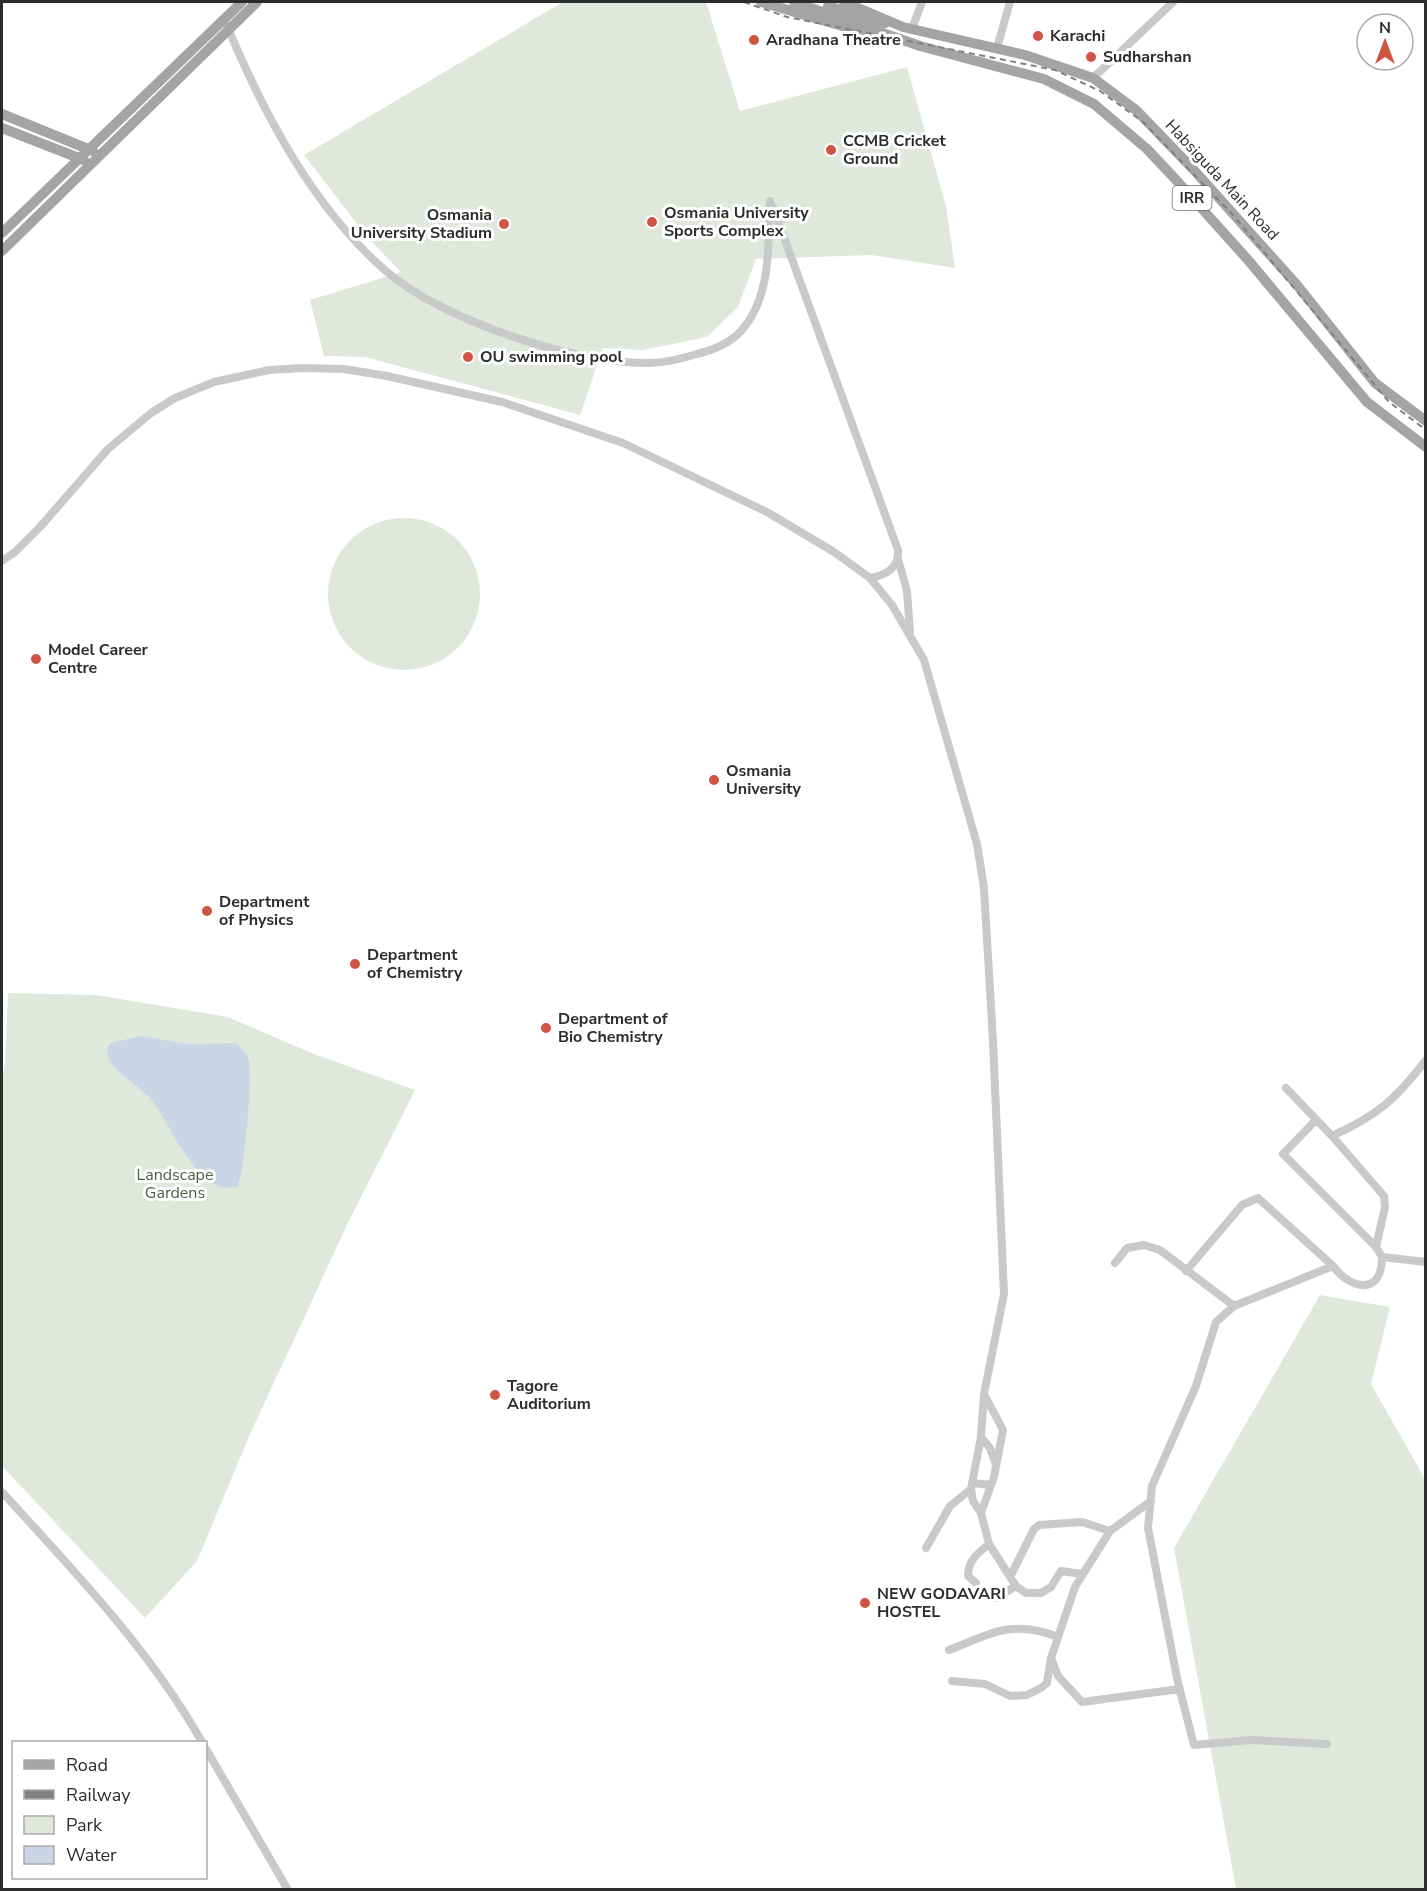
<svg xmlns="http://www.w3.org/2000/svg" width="1427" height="1891" font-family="'Nunito Sans',sans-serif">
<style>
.green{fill:#e0e8db}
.water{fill:#cad5e6}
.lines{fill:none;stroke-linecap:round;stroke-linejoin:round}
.minor{stroke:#c9c9c9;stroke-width:8}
.major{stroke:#a4a4a4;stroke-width:10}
.rail{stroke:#818181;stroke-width:2;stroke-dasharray:6 4.5;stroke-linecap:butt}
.poi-dot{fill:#cf5443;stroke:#fff;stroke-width:2}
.labels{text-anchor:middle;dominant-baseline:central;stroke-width:6;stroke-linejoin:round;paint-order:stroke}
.shield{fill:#fff;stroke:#6b6b6b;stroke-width:1.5}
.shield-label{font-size:15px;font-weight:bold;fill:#2c2c2c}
.poi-label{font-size:16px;font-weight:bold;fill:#2c2c2c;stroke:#fff;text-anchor:start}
.street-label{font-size:16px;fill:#2c2c2c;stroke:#fff}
.park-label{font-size:16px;fill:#496240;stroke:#fff}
</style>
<rect width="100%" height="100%" fill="#fff"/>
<path class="green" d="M 563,2 L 706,2 L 740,111 L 907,67 L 946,206 L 955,268 L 871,255 L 756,259 L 738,307 L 707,337 L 643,350 L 603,348 L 580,415 L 365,357 L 324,356 L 310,300 L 401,272 L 368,238 L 304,155 Z
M328 594a76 76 0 1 1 152 0a76 76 0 1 1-152 0Z
M 8,993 L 96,995 L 228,1017 L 314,1054 L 415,1090 L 349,1221 L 250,1434 L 197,1561 L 145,1618 L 2,1466 L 2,1080 L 5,1064 Z
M 1320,1295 L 1390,1307 L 1371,1384 L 1425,1479 L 1425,1889 L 1236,1889 L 1174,1548 Z"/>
<path class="water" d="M 141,1036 L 189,1044 L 236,1043 C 241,1048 248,1054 249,1061 C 252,1084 245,1165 238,1186 C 198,1200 169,1119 149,1097 C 136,1082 108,1071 107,1050 L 110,1043 Z"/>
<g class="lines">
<path class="minor" d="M 227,26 C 264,114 313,208 387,272 C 443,320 574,364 648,363 C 665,363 681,359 697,354 C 713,350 730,343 741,331 C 772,297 768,244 770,201
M 912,29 L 922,2
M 997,48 L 1010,2
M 1093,78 L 1173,2
M 773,207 L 898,550 C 899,568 887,575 870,578
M 898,559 L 907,591 L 910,632
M 2,561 L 15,552 L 40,527 L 108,449 L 151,413 L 175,398 L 214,382 L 269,370 L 302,368 L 344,369 L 387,376 L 502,402 L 623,443 L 767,512 L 834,552 L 870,578 L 892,605 L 924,660 L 977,844 L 984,888 L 993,1041 L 1004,1294 L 984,1394 L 981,1437 L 971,1489 L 950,1506 L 926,1548
M 1286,1088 L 1332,1136 C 1378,1115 1395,1100 1426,1060
M 1315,1121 L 1283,1154 L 1376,1247 L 1382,1257
M 1332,1136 L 1384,1196 L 1385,1207 L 1376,1247
M 1115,1263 L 1127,1248 L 1144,1245 L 1160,1250 L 1234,1306
M 1186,1271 L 1242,1205 L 1258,1198 L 1333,1266
M 981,1437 L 990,1448 L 996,1465
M 973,1483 L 991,1485
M 971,1489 L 973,1501 L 981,1513
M 2,1492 C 73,1570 150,1650 202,1742
M 1083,1574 L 1110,1531
M 1011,1575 L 1034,1529 L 1039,1525 L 1082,1522 L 1110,1531 L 1151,1501
M 976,1583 L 968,1576 C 968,1560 978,1553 989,1544
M 996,1598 L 1016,1586
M 949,1650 C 992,1633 1013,1619 1058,1637
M 1051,1658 L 1058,1676 L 1082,1702 L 1180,1689
M 952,1681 L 985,1684 L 1010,1696 L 1027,1695 L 1041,1688 L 1047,1683 L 1051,1658 L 1075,1587 L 1083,1574 L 1061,1571 L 1051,1587 L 1041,1593 L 1026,1593 L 1016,1586 L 989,1544 L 981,1513 L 994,1477 L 1003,1430 L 984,1394
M 1327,1744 L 1251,1740 L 1194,1745 L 1178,1683 L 1148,1528 L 1152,1486 L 1196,1386 L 1216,1322 L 1234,1306 L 1333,1266 C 1351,1290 1382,1296 1382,1257 L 1426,1262
M 206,1749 L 288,1890"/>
<path class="major" d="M 761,2 L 866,33
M 794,2 L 920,46 L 1044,79 L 1094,104 L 1147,149 L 1178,182 L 1248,260 L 1367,402 L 1426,447
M 844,2 L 903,27 L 1025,55 L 1093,78 L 1136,110 L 1193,169 L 1297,285 L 1375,383 L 1426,421
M 828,6 L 885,23
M 2,114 L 93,151
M 2,128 L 84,160
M 2,233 L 242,2
M 2,251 L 257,2"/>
<path class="rail" d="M 744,2 L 787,17 L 1055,70 L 1100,91 L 1143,122 L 1233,215 L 1389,402 L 1426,430"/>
</g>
<g class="poi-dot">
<circle cx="1038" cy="36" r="6"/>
<circle cx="754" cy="40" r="6"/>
<circle cx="1091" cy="57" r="6"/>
<circle cx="831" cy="150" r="6"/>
<circle cx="652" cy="222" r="6"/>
<circle cx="504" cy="224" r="6"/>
<circle cx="468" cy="357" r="6"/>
<circle cx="36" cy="659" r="6"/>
<circle cx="714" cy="780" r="6"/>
<circle cx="207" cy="911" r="6"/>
<circle cx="355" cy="964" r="6"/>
<circle cx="546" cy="1028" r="6"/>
<circle cx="495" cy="1395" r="6"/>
<circle cx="865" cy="1603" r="6"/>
</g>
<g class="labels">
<rect class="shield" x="1172.5" y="186" width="39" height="24" rx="4.5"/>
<g class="shield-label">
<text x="1192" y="198">IRR</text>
</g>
<g class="poi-label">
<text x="1050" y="36">Karachi</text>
<text x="766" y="40">Aradhana Theatre</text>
<text x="1103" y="57">Sudharshan</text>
<text x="843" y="141">CCMB Cricket<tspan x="843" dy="18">Ground</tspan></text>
<text x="664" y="213">Osmania University<tspan x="664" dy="18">Sports Complex</tspan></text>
<text x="492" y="215" text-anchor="end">Osmania<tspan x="492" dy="18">University Stadium</tspan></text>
<text x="480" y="357">OU swimming pool</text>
<text x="48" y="650">Model Career<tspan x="48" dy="18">Centre</tspan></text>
<text x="726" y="771">Osmania<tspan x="726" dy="18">University</tspan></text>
<text x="219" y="902">Department<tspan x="219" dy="18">of Physics</tspan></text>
<text x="367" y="955">Department<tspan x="367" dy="18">of Chemistry</tspan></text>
<text x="558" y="1019">Department of<tspan x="558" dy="18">Bio Chemistry</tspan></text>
<text x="507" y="1386">Tagore<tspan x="507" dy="18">Auditorium</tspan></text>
<text x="877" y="1594">NEW GODAVARI<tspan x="877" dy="18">HOSTEL</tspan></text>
</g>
<g class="street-label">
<text transform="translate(1222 180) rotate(47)">Habsiguda Main Road</text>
</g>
<g class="park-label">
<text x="175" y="1175">Landscape<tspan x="175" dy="18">Gardens</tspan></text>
</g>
</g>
<rect width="1427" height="1891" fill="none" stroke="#2c2c2c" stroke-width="6"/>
<rect x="12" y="1741" width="195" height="138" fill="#ffffff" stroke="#ababab" stroke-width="1.5"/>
<rect x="24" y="1760" width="30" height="9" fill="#a4a4a4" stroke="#ababab" stroke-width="1.5"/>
<text x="66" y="1771" font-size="18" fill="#2c2c2c">Road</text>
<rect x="24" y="1790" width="30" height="9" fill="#818181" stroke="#ababab" stroke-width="1.5"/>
<text x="66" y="1801" font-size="18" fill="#2c2c2c">Railway</text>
<rect x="24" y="1816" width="30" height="18" fill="#e0e8db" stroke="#ababab" stroke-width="1.5"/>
<text x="66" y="1831" font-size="18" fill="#2c2c2c">Park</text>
<rect x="24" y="1846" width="30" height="18" fill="#cad5e6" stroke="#ababab" stroke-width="1.5"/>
<text x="66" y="1861" font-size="18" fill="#2c2c2c">Water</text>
<g transform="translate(1385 42)"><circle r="28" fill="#ffffff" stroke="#ababab" stroke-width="1.5"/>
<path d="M0-4.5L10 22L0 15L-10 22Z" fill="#cf5443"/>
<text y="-9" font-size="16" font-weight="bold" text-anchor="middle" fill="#2c2c2c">N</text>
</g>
</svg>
